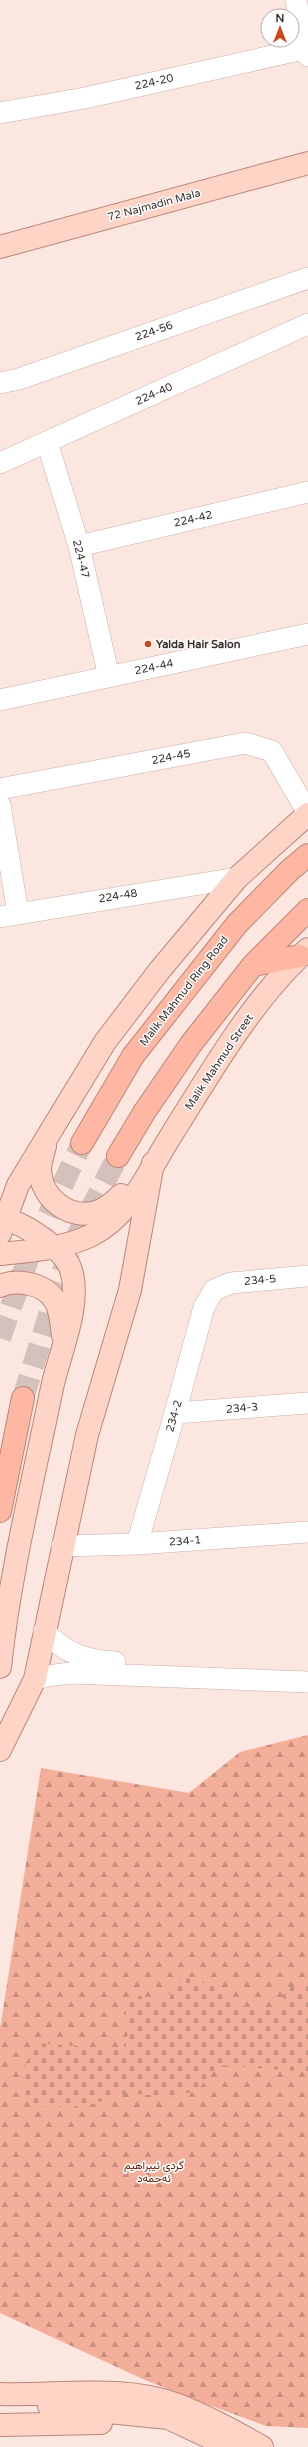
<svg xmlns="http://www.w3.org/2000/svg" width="308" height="2447" font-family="'Varela Round',Vazirmatn,sans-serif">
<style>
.forest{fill:url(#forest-firs)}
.cemetery{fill:url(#cemetery-stones)}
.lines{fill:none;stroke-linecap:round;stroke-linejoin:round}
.highway-tunnel{stroke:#d5c1bc;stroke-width:22;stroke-dasharray:22 11;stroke-linecap:butt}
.minor-casing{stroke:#cab0a9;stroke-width:22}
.major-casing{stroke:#b98779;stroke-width:24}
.highway-casing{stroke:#b98779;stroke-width:24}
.minor{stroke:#fff;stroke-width:21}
.major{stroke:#fed4c7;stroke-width:22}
.highway{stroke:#feb7a2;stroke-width:22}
.poi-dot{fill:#cd4419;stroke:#fff;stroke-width:1.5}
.labels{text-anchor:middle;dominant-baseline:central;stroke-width:3;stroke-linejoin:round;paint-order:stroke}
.street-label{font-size:11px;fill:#392f2c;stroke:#fff}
.poi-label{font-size:11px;font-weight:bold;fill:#392f2c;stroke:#fff;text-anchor:start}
.park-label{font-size:11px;fill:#641700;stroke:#fff}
</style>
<defs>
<pattern id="forest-firs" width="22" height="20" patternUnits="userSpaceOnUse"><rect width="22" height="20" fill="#f4af9b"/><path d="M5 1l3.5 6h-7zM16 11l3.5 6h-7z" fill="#c78f7f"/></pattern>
<pattern id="cemetery-stones" width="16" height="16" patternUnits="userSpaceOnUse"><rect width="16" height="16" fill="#f4af9b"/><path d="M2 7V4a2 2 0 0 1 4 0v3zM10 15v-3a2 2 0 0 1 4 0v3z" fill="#c78f7f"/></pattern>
</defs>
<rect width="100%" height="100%" fill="#fce6e0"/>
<path class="forest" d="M 308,1735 L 308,2428 L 266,2426 L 217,2408 L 145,2380 L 0,2313 L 0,2029 L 41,1768 L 189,1793 L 240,1752 Z"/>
<path class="cemetery" d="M 187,1976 L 219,1988 L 245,2008 L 289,2010 L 280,1989 L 308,1984 L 308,2072 L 218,2065 L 197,2091 L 170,2097 L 128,2093 L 78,2108 L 30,2106 L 21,2076 L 35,2043 L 123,2049 L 129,2030 L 123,2016 L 132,1994 L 162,2001 Z"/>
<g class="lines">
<path class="highway-tunnel" d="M 0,1338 L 28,1259 L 82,1143
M 23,1398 L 69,1252 L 118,1156"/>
<g class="minor-casing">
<path id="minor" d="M 296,0 L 308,56
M 0,113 L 85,98 L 308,48
M 0,383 L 19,379 L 308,278
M 47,442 L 79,546 L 109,677
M 0,463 L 308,324
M 79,546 L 308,492
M 0,700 L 308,634
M 0,789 L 245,743 L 272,751 L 308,813
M 0,805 L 18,913
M 0,917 L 237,878
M 175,1413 L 308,1403
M 137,1544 L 175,1413 L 204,1307 L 214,1290 L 231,1283 L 308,1276
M 62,1546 L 137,1544 L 308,1532
M 44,1631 C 65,1653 86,1661 115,1662
M 35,1679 L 46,1676 L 71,1673 L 308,1682"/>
</g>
<g class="major-casing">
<path id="major" d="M 0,247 L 308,163
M 45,1146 C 43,1154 40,1163 40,1170 C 41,1198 69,1220 96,1212 C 106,1209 114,1202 121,1195
M 0,1218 C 21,1221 65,1249 71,1270 C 82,1305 59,1354 52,1388 C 33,1481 10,1573 0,1667
M 0,1234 L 18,1185 L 105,1042 L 159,971 L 237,878 L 308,814
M 0,1254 C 31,1251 63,1249 92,1235 C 132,1214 149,1170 172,1134 C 211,1072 253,998 308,949
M 0,1286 C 16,1279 43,1283 54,1299 C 61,1309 61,1322 63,1335
M 0,1750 L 35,1679 L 87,1435 L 130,1290 L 153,1163
M 0,2394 C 56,2396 124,2384 178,2405 C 206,2416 236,2432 262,2447
M 49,2406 L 168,2418 L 230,2447
M 0,2425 L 101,2423"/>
</g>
<g class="highway-casing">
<path id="highway" d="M 253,965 L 300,956
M 82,1143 L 133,1056 L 237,924 L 290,870 L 308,855
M 118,1156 L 145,1111 L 191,1044 L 253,965 L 308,910
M 0,1511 L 23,1398"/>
</g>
<use href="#minor" class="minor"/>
<use href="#major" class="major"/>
<use href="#highway" class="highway"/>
</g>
<circle class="poi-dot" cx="148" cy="644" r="4"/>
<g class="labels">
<g class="street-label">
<text transform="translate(154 82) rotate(-13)">224-20</text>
<text transform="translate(154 205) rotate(-15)">72 Najmadin Mala</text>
<text transform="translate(154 331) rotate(-19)">224-56</text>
<text transform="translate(154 394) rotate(-24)">224-40</text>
<text transform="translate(193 519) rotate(-13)">224-42</text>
<text transform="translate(81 559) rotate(76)">224-47</text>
<text transform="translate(154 667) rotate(-12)">224-44</text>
<text transform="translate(171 757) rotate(-11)">224-45</text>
<text transform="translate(118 896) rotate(-9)">224-48</text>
<text transform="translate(184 991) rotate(-52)">Malik Mahmud Ring Road</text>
<text transform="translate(219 1062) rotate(-56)">Malik Mahmud Street</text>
<text transform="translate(260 1280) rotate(-5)">234-5</text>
<text transform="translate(242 1408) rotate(-5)">234-3</text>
<text transform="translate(174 1416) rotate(-74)">234-2</text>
<text transform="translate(185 1541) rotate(-4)">234-1</text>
</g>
<g class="poi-label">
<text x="156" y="644">Yalda Hair Salon</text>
</g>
<g class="park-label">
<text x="154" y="2165">گردی ئیبراھیم<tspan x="154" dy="13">ئەحمەد</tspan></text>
</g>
</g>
<g transform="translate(280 28)"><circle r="19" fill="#ffffff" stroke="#b0acab"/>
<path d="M0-3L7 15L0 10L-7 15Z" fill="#cd4419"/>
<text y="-6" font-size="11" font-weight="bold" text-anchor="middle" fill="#392f2c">N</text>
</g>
</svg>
